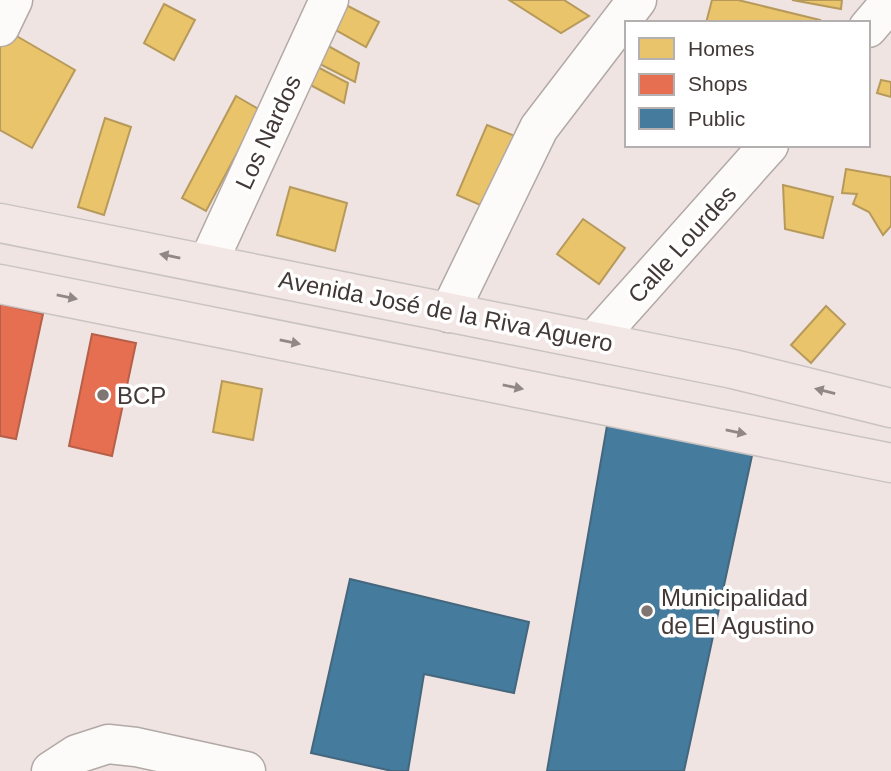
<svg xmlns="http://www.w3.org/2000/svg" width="891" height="771" font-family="Arial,sans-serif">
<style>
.homes{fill:#e9c46a;stroke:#b79a5b;stroke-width:2}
.shops{fill:#e76f51;stroke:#b65f49;stroke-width:2}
.public{fill:#457b9d;stroke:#44677e;stroke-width:2}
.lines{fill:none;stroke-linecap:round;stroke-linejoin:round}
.minor-casing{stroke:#b1a9a6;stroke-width:41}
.major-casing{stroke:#c9c3c1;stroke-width:41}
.minor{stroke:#fdfbfa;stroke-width:38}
.major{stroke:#f2e7e5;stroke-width:38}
.oneway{fill:#918785}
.poi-dot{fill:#7f7572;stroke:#fff;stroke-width:2.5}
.labels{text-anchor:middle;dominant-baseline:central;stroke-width:7;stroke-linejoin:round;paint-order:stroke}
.street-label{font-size:24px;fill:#423937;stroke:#fff}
.poi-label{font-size:24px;fill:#423937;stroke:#fff;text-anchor:start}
</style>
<rect width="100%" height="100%" fill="#efe4e1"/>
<path class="homes" d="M 509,0 L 564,0 L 589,16 L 561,33 Z
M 712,0 L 738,0 L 820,20 L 819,23 L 706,23 Z
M 792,0 L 842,0 L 841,9 Z
M 164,4 L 195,20 L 174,60 L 144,43 Z
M 346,5 L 379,22 L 366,47 L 334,29 Z
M 8,31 L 75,70 L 32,148 L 0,130 L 0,45 Z
M 321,42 L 359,63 L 355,82 L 312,60 Z
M 310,63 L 348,83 L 344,103 L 301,80 Z
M 881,80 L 891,82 L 891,97 L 877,93 Z
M 236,96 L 260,110 L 206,211 L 182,198 Z
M 105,118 L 131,127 L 104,215 L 78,207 Z
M 487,125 L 515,136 L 485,207 L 457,195 Z
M 846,169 L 891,177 L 891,226 L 883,235 L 869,212 L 853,204 L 857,194 L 842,193 Z
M 783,185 L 833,197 L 823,238 L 785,229 Z
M 290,187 L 347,203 L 335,251 L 277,235 Z
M 583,219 L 625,248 L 599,284 L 557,254 Z
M 826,306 L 845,324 L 811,363 L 791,345 Z
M 222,381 L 262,389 L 253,440 L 213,432 Z"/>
<path class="shops" d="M 0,304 L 43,314 L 16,439 L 0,436 Z
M 92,334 L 136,343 L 112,456 L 69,446 Z"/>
<path class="public" d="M 608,420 L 753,451 L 684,771 L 547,771 Z
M 350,579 L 529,622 L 514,693 L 424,674 L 408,771 L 392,771 L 311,753 Z"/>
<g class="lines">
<g class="minor-casing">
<path id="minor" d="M 0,27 L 13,0
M 868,28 L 891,1
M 208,263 L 329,0
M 449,313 L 539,128 L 637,0
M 594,341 L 769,145
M 51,771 L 77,754 L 108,744 L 136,747 L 246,771"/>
</g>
<g class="major-casing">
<path id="major" d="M 0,223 L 733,369 L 891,408
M 0,284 L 891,463"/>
</g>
<use href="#minor" class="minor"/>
<use href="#major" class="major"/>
</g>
<defs><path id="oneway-solid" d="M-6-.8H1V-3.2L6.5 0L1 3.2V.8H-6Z" transform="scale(1.75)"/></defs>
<g class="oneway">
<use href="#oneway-solid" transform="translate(170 256) rotate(-169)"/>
<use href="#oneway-solid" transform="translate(67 297) rotate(11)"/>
<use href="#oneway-solid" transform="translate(290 342) rotate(11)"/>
<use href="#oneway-solid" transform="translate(513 387) rotate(11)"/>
<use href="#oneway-solid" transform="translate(825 391) rotate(-166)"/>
<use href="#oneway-solid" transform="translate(736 432) rotate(11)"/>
</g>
<g class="poi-dot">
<circle cx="103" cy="395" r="7"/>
<circle cx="647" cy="611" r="7"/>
</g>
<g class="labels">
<g class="street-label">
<text transform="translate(268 132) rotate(-65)">Los Nardos</text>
<text transform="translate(682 244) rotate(-48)">Calle Lourdes</text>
<text transform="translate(446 311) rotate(11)">Avenida José de la Riva Aguero</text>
</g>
<g class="poi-label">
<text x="117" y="395">BCP</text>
<text x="661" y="597">Municipalidad<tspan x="661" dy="28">de El Agustino</tspan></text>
</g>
</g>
<rect x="625" y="21" width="245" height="126" fill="#ffffff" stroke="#b3b0af" stroke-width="2"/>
<rect x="639" y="38" width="35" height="21" fill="#e9c46a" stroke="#b3b0af" stroke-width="2"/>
<text x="688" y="56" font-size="21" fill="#423937">Homes</text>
<rect x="639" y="74" width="35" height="21" fill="#e76f51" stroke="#b3b0af" stroke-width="2"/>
<text x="688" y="91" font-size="21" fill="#423937">Shops</text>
<rect x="639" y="108" width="35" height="21" fill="#457b9d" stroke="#b3b0af" stroke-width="2"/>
<text x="688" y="126" font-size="21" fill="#423937">Public</text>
</svg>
